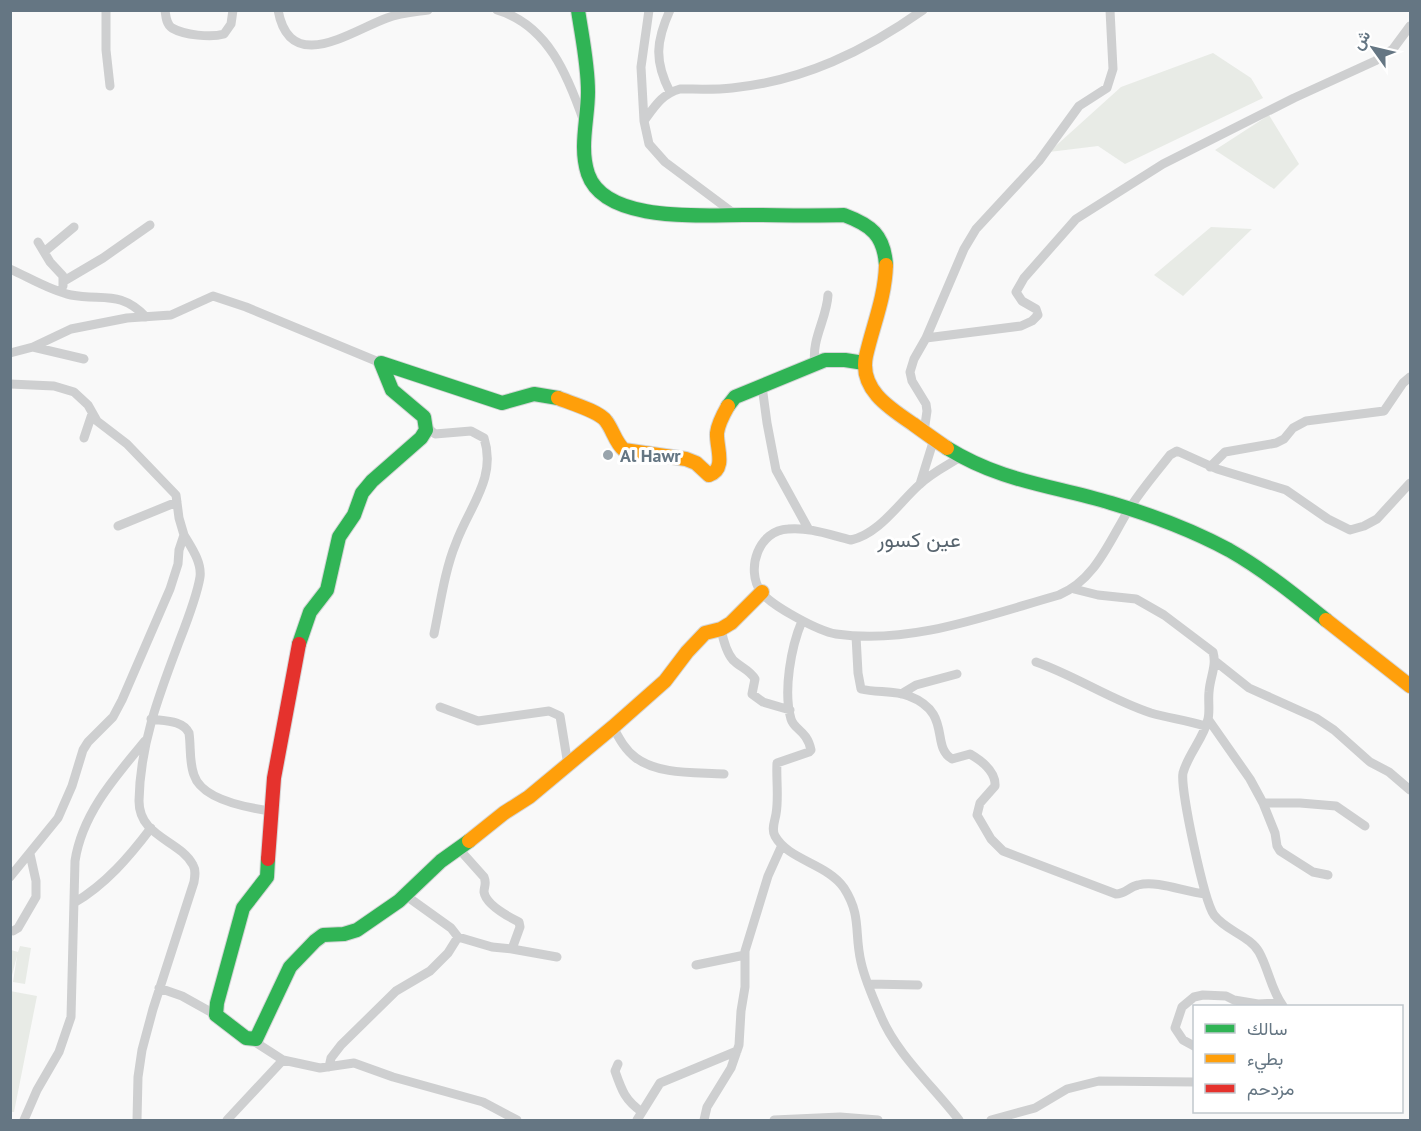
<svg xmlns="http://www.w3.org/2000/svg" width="1421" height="1131" font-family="'PT Sans',Vazirmatn,sans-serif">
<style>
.green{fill:#e8ebe6}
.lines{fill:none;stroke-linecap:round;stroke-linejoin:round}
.fast-casing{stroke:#d5d6d7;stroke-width:16}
.slow-casing{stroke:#d5d6d7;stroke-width:16}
.jam-casing{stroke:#d5d6d7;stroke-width:16}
.street{stroke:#cecfd0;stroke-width:9}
.fast{stroke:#30b455;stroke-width:14}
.slow{stroke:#ff9f0a;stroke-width:14}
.jam{stroke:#e5322d;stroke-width:14}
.poi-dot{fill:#99a4ac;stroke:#fff;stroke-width:2}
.labels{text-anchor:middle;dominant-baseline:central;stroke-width:6;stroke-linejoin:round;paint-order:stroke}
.poi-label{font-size:18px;font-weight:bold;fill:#657683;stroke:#fff;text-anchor:start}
.quarter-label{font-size:21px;fill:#57646e;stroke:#fff}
</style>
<rect width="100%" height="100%" fill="#f9f9f9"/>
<path class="green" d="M 1213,53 L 1251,78 L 1263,98 L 1125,164 L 1098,146 L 1049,152 L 1121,87 Z
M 1269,115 L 1299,164 L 1274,189 L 1215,150 Z
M 1211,227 L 1252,229 L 1183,296 L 1154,275 Z
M 20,946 L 31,948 L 25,984 L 13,982 L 17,956 L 11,979 L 11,950 L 18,952 Z
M 10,991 L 37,996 L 14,1112 L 10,1112 Z"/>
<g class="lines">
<g class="fast-casing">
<path id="fast" d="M 578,10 C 582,37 588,64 588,92 C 588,119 579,147 588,174 C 605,223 702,215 743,215 C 777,215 810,216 844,215 C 871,225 884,235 886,265
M 728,406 L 735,397 L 825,360 L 845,360 L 864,363
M 947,448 C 1002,482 1051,485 1111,503 C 1152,515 1192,530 1229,550 C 1264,570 1295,595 1326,620
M 299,644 L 310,612 L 327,590 L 339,537 L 354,515 L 362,493 L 372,481 L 421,438 L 426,430 L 424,417 L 392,390 L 381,363 L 502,403 L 534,394 L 558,398
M 268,859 L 267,877 L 243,908 L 217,1003 L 216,1015 L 246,1038 L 256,1039 L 290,967 L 315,941 L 323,935 L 344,934 L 357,930 L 399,901 L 441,861 L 469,841"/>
</g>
<g class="slow-casing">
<path id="slow" d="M 886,265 C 885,298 873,325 866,356 C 859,389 889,408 913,424 C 924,432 935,440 947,448
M 558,398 C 570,403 599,411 606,421 C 613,430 615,442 624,450 L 686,459 L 696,463 L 709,475 C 727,469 716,447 717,433 C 718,424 724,413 728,406
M 1326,620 L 1410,686
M 469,841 L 504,813 L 529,797 L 613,727 L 665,681 L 687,652 L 705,633 L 721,629 L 731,623 L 762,592"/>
</g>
<g class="jam-casing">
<path id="jam" d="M 268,859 L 274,778 L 299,644"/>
</g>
<path class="street" d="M 106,10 L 106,50 L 110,86
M 165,10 C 166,17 166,24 172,28 C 184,35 211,38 224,34 L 231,24 L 233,10
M 278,10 C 290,76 351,31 387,18 C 400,13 414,12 428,10
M 497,10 C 548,25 568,76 584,122
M 649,10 L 641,67 L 644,121 L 649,144 L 665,162 L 736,215
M 670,10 C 656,41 654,61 670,92
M 644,121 C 655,106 662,94 680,89 C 697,89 715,90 732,88 C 803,81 865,51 923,10
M 38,242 L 50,262 L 63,276 L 63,286
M 44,252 L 74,227
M 10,269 C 30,278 51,291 71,295 C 103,301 120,290 146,317
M 64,281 L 103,258 L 150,225
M 926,338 L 1021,326 L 1032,321 L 1038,315 L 1036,309 L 1022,301 L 1016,292 L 1024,278 L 1076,219 L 1163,164 L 1294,98 L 1375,61 L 1393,49 L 1410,26
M 33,347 L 84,359
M 10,353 L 33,347 L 71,329 L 127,318 L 171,315 L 213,296 L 246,307 L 381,363
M 815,363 C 811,340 827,318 828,295
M 10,384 L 54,386 L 74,392 L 88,405 L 97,421 L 127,444 L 176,495 L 179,518 L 184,535 L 179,550 L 178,564 L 170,589 L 122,700 L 113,717 L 88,742 L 83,750 L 72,786 L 58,818 L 10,877
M 762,386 L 767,423 L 776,470 L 809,530
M 426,426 L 435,434 L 471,431 L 484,438 C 497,478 469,507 456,543 C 445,569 440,605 434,634
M 924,432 L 927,411 L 926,404 L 912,381 L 910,372 L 914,359 L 926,338 L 964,249 L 976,229 L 1039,161 L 1079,106 L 1107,88 L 1113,69 L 1110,10
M 84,438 L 92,414
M 962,456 C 948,465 931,473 919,485 C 899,503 879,534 851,540 C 830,535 810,527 788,529 C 759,530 745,569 761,592 C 772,606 818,631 836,634 C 912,645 988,615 1059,595 C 1095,580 1109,542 1128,511 C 1140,491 1156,473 1170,455 L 1177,451 L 1217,469 L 1286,490 L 1328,519 L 1350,530 L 1364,526 L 1377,519 L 1410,483
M 1210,467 L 1225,452 L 1276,443 L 1284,439 L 1293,428 L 1306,421 L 1384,411 L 1403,383 L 1410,377
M 920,484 L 934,439
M 118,526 L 177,502
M 1074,589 L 1098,595 L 1136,599 L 1164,615 L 1213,652 C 1217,666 1210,677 1209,692 C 1208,701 1210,711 1208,719 C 1204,738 1188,754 1183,773 C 1180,789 1204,901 1214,915 C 1226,931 1250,936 1259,952 C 1269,970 1271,990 1283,1006
M 802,621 C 791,647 783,691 791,719 C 794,730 807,730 811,750 L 809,752 L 777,763 C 776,780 779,797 776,814 C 775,821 771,829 775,836 C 788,860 828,864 844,888 C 862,916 854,933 861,962 C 865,980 873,998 880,1014 C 896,1054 934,1087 959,1120
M 721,629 C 723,639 726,652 733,660 C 740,667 750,670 755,679 L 752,694 L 763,702 L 790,710
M 856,636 L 858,673 L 861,689 C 876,693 894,690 909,696 C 953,713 930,746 952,759 L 970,754 C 982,761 996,772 995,786 L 980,803 L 977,815 L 991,839 L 1003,851 L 1116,894 C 1125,894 1129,887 1138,885 C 1158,880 1184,892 1205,894
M 1215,661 L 1249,688 L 1316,718 L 1334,730 L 1370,762 L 1389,772 L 1410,790
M 1036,662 C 1076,676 1111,700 1151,713 C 1168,718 1187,720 1205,726
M 901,694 L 916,685 L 957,674
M 440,707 L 478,721 L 549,711 L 560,716 L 568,765
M 151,719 C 164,721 183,720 189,733 C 191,746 189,762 194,775 C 202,800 249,808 271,811
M 1208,719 L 1250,779 L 1263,803 L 1275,833 L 1277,846 L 1280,851 L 1313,872 L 1328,875
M 613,727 C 619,738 625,750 636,758 C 659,775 697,772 724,774
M 1263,803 L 1300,803 L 1336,806 L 1365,826
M 74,903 C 106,884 129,857 151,828
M 13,931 L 18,928 L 36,897 L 36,881 L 30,854
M 458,937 L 492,947 L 512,949 L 520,927 L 519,922 C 509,917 486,905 484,892 C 484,886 487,884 484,877 L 459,849
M 512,949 L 557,957
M 696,965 L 745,955
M 869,984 L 918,985
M 159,988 L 182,996 L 216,1015
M 252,1040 L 283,1060 L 320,1068 L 354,1063 L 393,1077 L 483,1102 L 517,1120
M 1194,1046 L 1183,1040 L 1175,1028 L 1182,1007 L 1194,997 L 1203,995 L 1226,996 L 1234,1000 L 1258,1004 L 1280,1003
M 618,1064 L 615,1071 C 622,1091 625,1100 642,1112
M 329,1067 L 331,1058 L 341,1045 L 396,991 L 430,971 L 448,953 L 458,937 L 451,928 L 405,895
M 24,1120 L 37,1090 L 59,1052 L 71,1017 L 75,861 C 82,814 115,777 145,741
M 137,1120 L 138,1077 L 142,1050 L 153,1009 L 194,882 C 195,876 196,870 193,865 C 180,840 139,837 139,801 C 140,744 159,695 179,642 C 186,624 197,596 200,577 C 202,562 191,547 184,535
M 227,1120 L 283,1060
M 637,1120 L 660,1083 L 737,1051
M 704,1120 L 707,1107 L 731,1068 L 739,1045 L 741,1011 L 745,987 L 745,951 L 768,876 L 782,845
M 774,1120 L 840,1117 L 878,1120
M 991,1120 L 1035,1108 L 1067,1089 L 1099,1081 L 1194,1082"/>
<use href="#fast" class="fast"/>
<use href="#slow" class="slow"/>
<use href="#jam" class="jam"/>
</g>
<circle class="poi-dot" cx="608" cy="455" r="6"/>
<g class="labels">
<g class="poi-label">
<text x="620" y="455">Al Hawr</text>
</g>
<g class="quarter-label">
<text x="919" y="539">عين كسور</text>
</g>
</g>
<rect width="1421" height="1131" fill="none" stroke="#657683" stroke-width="24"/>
<rect x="1193" y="1005" width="210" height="108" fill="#ffffff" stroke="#c1c8cd" stroke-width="1.5"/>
<rect x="1205" y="1024" width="30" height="9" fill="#30b455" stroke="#c1c8cd" stroke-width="1.5"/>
<text x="1247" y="1035" font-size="18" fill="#657683">سالك</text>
<rect x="1205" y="1054" width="30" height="9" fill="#ff9f0a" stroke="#c1c8cd" stroke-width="1.5"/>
<text x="1247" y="1065" font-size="18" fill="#657683">بطيء</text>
<rect x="1205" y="1084" width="30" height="9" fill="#e5322d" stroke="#c1c8cd" stroke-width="1.5"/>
<text x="1247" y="1095" font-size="18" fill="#657683">مزدحم</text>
<g transform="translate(1373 48) rotate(304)" stroke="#ffffff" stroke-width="4.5" paint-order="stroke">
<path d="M0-4.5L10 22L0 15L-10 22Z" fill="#657683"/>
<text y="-9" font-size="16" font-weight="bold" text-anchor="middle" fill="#657683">ش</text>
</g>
</svg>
